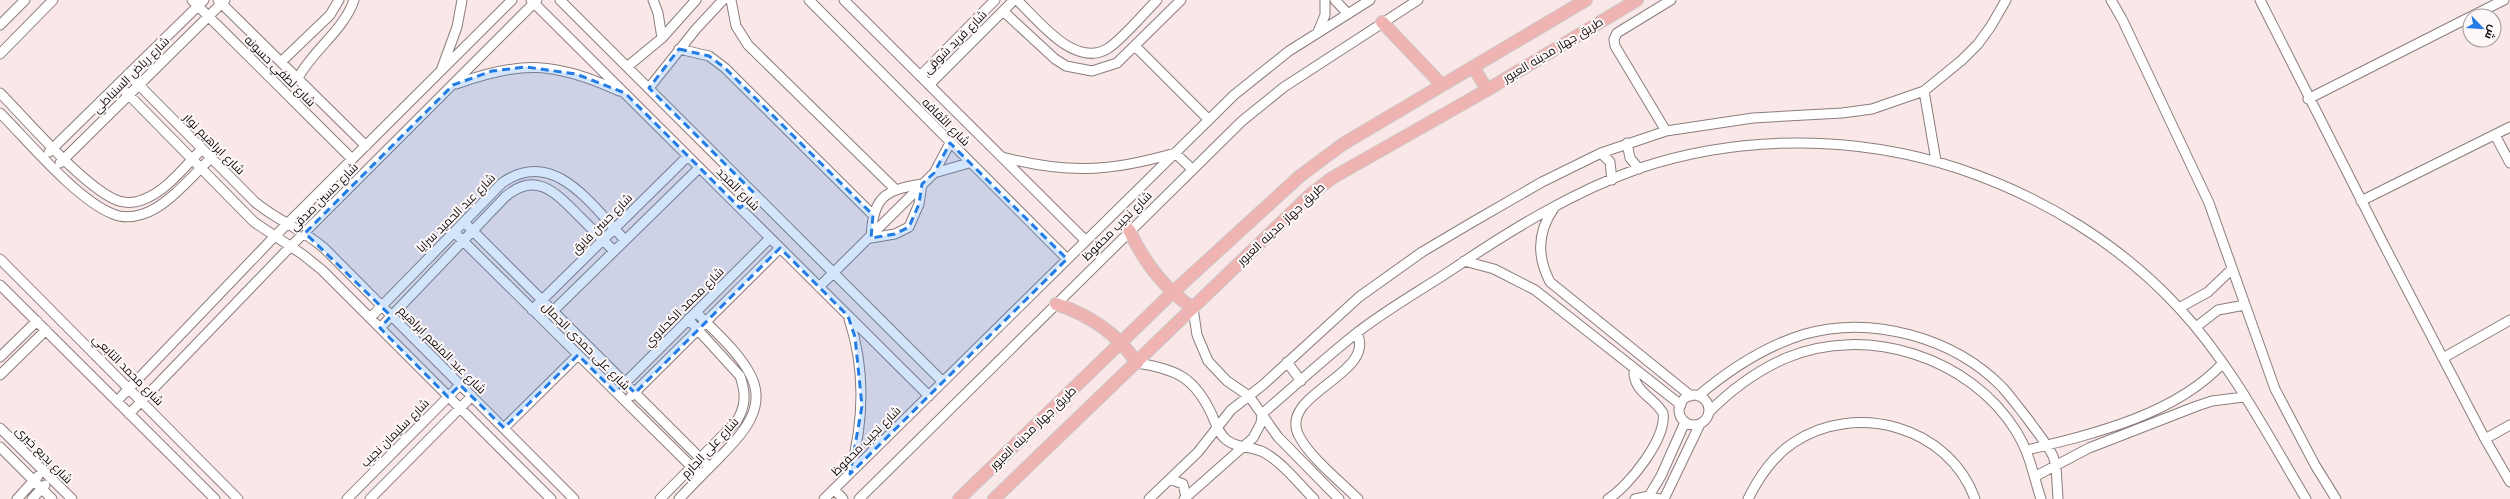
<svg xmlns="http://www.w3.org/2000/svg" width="2510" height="499" font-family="Helvetica,Cairo,sans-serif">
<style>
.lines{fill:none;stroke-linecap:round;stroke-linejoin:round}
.minor-casing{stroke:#8c7d7c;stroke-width:11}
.major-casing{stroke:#cbcaca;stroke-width:14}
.minor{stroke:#fff;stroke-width:9}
.major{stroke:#efb3b2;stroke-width:12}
.marked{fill:#227ce6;fill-opacity:0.2;stroke:#227ce6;stroke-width:3;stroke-dasharray:8 5;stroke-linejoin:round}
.labels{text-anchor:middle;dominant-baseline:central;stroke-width:4;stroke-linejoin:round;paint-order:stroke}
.street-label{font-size:12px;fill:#110c0c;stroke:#fff8f8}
</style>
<rect width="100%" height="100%" fill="#f9e8e7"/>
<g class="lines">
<g class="minor-casing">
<path id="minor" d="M 192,0 L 352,159
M 218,0 L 366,146
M 531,0 L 929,396
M 560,0 L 943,382
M 653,0 L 658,13 L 662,38
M 731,0 L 736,26 L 748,45 L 895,189
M 809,0 L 1067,259
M 844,0 L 1086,241
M 1017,0 C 1038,20 1074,68 1107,49 C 1121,41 1144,13 1157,0
M 1335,0 L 1348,14
M 2111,0 L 2122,19 L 2209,203 L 2275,389 L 2315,465 L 2336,499
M 2260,0 L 2384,245 L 2485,439 L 2510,482
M 1003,11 L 1055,59 L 1066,66 L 1092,71 L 1117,63 L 1181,0
M 2472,16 L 2504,0
M 0,25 L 25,0
M 1318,32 L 1325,15 L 1325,0
M 1135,46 L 1209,120
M 679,49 L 709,56 L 725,68 L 873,215
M 0,54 L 53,0
M 281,62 L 330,15 L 339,0
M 627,67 L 662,38 L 696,0
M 442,68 L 457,27 L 462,0
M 128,74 L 255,202 C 276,220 302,229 324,248 L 574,499
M 920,76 L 995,0
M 298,78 C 313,50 344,30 354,0
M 118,84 L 254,222 L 302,254 L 322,270 L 551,499
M 456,84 C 522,60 555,62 619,91
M 929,85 L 1014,0
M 649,88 L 696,29 L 723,0
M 1924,91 L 1936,161
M 0,93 C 26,119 86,190 119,201 C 126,203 135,203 142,200 C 166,192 185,166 202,149
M 2308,99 L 2470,17
M 0,113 C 29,142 77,200 113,214 C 122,218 134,217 143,214 C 167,207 193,175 211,158
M 1666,131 L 1615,46 L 1614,39 L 1617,33 L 1671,0
M 2495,135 L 2510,163
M 1627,143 L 1630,158 L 1639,169
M 49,152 L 204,0
M 1601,153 L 1610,162 L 1612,180
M 1002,157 C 1068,174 1110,172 1175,153 L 1192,169
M 60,163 L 225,0
M 934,173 L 969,163
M 922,184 L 919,204 L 909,227 L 895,234 L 871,238 C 873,197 884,190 922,184 Z
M 2361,201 L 2510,127
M 740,208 L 755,194
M 1554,208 C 1537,232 1537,257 1550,282 L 1691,396
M 464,222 L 709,467
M 454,232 L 701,476
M 0,259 L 238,499
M 1464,261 L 1494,269 L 1535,290 L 1681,405
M 0,285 L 215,499
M 819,287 L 934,173 L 950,143
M 1193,308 L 1197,335 L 1208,361 L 1227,381 L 1249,396 L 1278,437 L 1339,499
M 2179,308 L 2208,292 L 2232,269
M 532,310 L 688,156
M 550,314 L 699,168
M 370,318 L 502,183 C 554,146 592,206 625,240
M 849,319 C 866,370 864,421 850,473
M 2196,327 L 2218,310 L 2245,305
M 380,328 L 505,197 C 536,170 556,193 579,216 C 591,228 602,239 614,251
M 1357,333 C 1377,374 1280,393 1298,434 C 1309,457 1340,481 1358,499
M 0,357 L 37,321
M 2443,358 L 2510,320
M 1287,362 L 1301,381
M 1137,363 C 1177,369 1195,378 1212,415 C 1216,424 1219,435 1228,441 C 1239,449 1254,446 1265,453 C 1284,464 1299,484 1314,499
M 0,375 L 46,330
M 621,387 L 770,238
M1679 410a15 15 0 1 1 30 0a15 15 0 1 1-30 0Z
M 631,396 L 780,248
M 1698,396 C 1730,369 1765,346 1805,334 C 1873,315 1954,338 2002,387 C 2011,397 2019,408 2027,418 C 2036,431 2046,442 2053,456 L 2056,466 L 2058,499
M 117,401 L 274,237 L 512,0
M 1709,412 C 1732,389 1756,371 1786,358 C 1866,324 1970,357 2016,431 C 2030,453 2033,475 2041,499
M 129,414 L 291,246 L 537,0
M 0,428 L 72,499
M 504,428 L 578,355
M 2485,439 L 2510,425
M 0,447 L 52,499
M 2027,450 C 2093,434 2175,415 2223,363
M 2036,476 L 2089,448 L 2197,406 L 2212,401 L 2244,397
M 1170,479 L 1183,484 L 1186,497
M 834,489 L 843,499
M 1649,496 L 1661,476 L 1685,422
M 17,499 L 38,476
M 32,499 L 45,485
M 347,499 L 460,385
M 370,499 L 472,396
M 660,499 L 736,422 C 746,407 746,393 740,376 L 688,319
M 679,499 C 691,486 704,473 717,460 C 740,436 769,409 750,374 C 738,351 714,331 696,312
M 824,499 L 1234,95 L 1289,51 L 1370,0
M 859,499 L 1242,121 L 1284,87 L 1418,0
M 1149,499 L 1198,452 L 1231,410 L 1264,384 L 1359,297 L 1422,252 L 1471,223 L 1542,182 L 1601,153 L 1666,131 L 1753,118 L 1842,113 L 1872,109 L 1924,91 L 1962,60 L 1978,44 L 1991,26 L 2006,0
M 1184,499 L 1253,438 L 1261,423 L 1262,414 C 1293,387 1323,360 1354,335 C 1384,311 1418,292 1450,271 C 1509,231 1572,192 1640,168 C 1743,134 1858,135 1960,169 C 2043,197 2120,244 2179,308 C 2231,364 2267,434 2306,499
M 1608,499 C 1629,486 1667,438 1663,413 C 1653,396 1632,392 1634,368
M 1635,499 L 1649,496 L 1660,499
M 1664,499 L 1700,424
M 1748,499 C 1759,477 1772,457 1793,443 C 1855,401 1949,426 1975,499"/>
</g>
<g class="major-casing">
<path id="major" d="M 1382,22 L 1442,85
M 1474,68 L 1487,90
M 1129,230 C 1144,262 1163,288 1193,308
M 1056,304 C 1090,315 1117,333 1137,363
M 959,499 L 1172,293 L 1300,176 L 1343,144 L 1586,0
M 994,499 L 1311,194 L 1332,178 L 1487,90 L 1637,0"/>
</g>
<use href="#minor" class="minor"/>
<use href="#major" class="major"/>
</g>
<path class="marked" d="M 679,49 L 709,56 L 725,68 L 873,215 L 871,238 L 895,234 L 909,227 L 919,204 L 922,184 L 934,173 L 950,143 L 1067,259 L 850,474 L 862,406 L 855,337 L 848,316 L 780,248 L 635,393 L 625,383 L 615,392 L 578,355 L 504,428 L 460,385 L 448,397 L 380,328 L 391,316 L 305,233 L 453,85 L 492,71 L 526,67 L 576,74 L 625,93 L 740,208 L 755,194 L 649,88 Z"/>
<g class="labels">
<g class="street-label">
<text transform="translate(955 42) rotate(-45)">شارع فريد شوقى</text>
<text transform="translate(1553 50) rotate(-31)">طريق جهاز مدينه العبور</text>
<text transform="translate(280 71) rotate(45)">شارع لطفي حسونه</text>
<text transform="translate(131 75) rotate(-45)">شارع رياض السنباطي</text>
<text transform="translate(946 122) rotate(45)">شارع الثقافه</text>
<text transform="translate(214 144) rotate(45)">شارع ابراهيم نوار</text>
<text transform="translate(738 189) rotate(45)">شارع المجد</text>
<text transform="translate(324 197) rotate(-45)">شارع حسين صدقي</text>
<text transform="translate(456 213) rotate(-45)">شارع عبد الحميد سرايا</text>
<text transform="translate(602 224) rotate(-45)">شارع حسن فايق</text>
<text transform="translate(1281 224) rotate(-43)">طريق جهاز مدينه العبور</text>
<text transform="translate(1117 226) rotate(-45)">شارع نجيب محفوظ</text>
<text transform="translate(684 307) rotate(-45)">شارع محمد الكحلاوي</text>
<text transform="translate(586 346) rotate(45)">شارع على حمدى الجمال</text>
<text transform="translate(442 350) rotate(45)">شارع عبد المنعم ابراهيم</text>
<text transform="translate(128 370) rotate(45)">شارع محمد التابعي</text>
<text transform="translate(1033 428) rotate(-44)">طريق جهاز مدينه العبور</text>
<text transform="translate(395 433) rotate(-45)">شارع سليمان نجيب</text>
<text transform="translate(866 441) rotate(-45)">شارع نجيب محفوظ</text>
<text transform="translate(710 448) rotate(-47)">شارع على الجارم</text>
<text transform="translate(44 455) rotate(45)">شارع بديع خيرى</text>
</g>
</g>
<g transform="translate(2482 28) rotate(115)"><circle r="19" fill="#fff8f8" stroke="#a09a9a"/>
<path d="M0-3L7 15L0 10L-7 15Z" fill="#227ce6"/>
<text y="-6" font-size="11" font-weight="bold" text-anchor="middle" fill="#110c0c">ش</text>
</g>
</svg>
